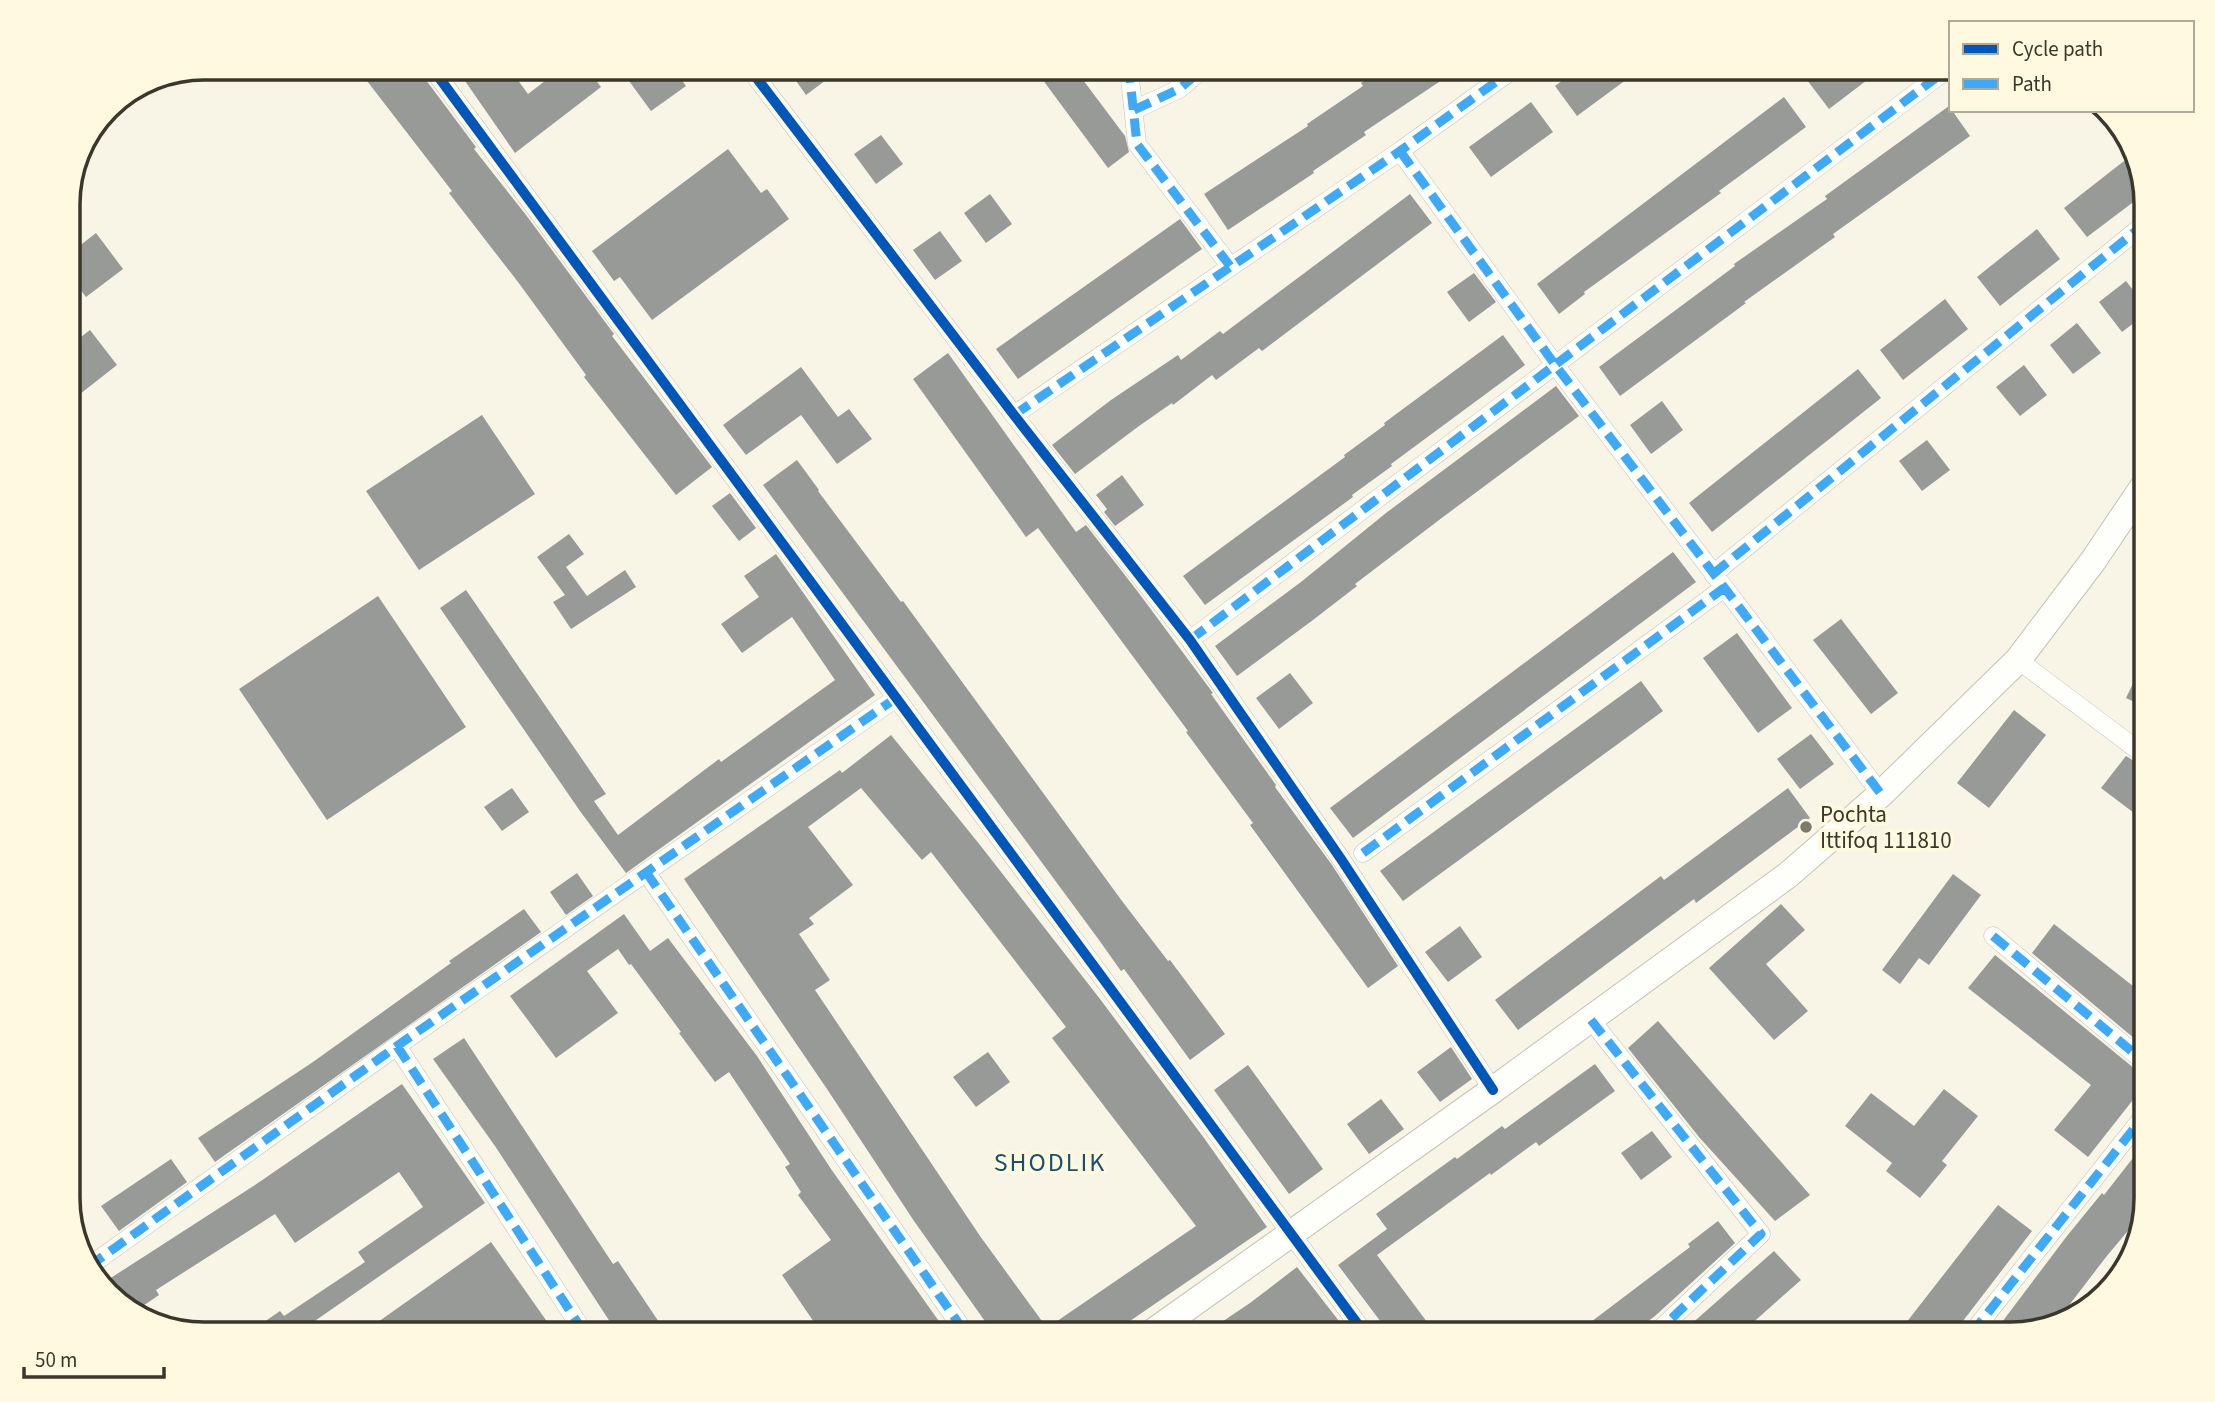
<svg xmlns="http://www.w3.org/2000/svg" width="2215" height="1402" viewBox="0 0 2215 1402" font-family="'Source Sans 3',sans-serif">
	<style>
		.building { fill: #979a97; fill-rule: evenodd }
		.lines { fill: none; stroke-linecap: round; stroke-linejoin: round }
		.street-casing { stroke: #c5c2b6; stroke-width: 19 }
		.secondary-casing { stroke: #c5c2b6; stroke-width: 28 }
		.street { stroke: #fefefb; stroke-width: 18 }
		.secondary { stroke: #fefefb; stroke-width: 26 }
		.quiet { stroke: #3fa9f5; stroke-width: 9; stroke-dasharray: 18 9; stroke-linecap: butt }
		.cycleway-casing { stroke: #fff9e0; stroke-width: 15 }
		.cycleway { stroke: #0057b8; stroke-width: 10 }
		.poi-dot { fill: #7c7a6d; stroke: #fff9e0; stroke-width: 2.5 }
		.labels { text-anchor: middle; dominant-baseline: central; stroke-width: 7; stroke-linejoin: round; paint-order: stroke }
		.poi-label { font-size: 23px; fill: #3a372b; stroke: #fff9e0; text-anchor: start }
		.quarter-label { font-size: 26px; letter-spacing: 2px; fill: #195072; stroke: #fff9e0 }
		.rim { fill: none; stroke: #3a372b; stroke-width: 3.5 }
	</style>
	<rect width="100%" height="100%" fill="#f8f5e7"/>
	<path class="building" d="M357,68H417L476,147L474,149L526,215L614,334L612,336L712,467L676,495L584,377L586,375L518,282L449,193L452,191Z
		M456,68H509L528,94L562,68H587L601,87L515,153Z
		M646,68H673L686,86L651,111L629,81Z
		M787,68H842L806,95Z
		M1034,68H1074L1125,136L1129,152L1108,168Z
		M1383,68H1460L1364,132L1366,135L1313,171L1314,173L1228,230L1204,194L1308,126L1307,124L1363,86L1361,83Z
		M1580,68H1642L1577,116L1555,86Z
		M1823,68H1883L1829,109L1807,80Z
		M1784,97L1806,127L1719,191L1721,193L1584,292L1585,294L1559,314L1537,284Z
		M1531,102L1553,132L1491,177L1469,147Z
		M1949,106L1970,136L1833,234L1835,237L1744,302L1746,303L1620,396L1599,367L1735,266L1734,264L1827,199L1825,196Z
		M881,135L903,164L876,184L854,154Z
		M728,149L761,193L767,189L789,219L652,320L620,277L614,281L592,251Z
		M2124,161L2141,183L2144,194L2087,237L2064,208Z
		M990,194L1012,224L986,243L964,213Z
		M1410,194L1432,223L1262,351L1259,348L1216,380L1212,375L1173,405L1172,403L1139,426L1075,474L1052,445L1111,400L1178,355L1181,360L1220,331L1223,334Z
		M1180,219L1202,249L1018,379L996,349Z
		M2037,229L2060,259L2000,306L1977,277Z
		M940,231L962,261L935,280L913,250Z
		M96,233L123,269L86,297L69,275V254Z
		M1474,273L1496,302L1469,322L1447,292Z
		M2126,281L2147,308V313L2122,332L2099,302Z
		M1945,299L1968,329L1903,380L1880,350Z
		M2077,323L2101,353L2073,374L2050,345Z
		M90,330L117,365L80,394L69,379V346Z
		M1503,335L1525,365L1391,464L1392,466L1352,495L1353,497L1205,605L1183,576L1345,457L1344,455L1385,425L1384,423Z
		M948,353L1076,532L1086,525L1138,592L1207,685L1213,693L1211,694L1276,785L1275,787L1332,865L1398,966L1368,988L1250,825L1253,823L1186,732L1188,731L1038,528L1026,537L913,379Z
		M2024,365L2047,395L2020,416L1996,387Z
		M801,367L838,417L849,409L872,439L837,464L801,415L746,455L723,425Z
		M1858,369L1881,398L1712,532L1689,503Z
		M1556,386L1579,416L1443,517L1355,584L1357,586L1313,620L1237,676L1215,646L1301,582L1386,513Z
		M1662,401L1683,430L1651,454L1630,425Z
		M482,415L535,494L419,570L366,491Z
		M1927,440L1950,470L1922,491L1899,461Z
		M797,460L819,490L818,491L901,602L903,601L1122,901L1168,961L1170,960L1225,1034L1190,1060L1124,969L1121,971L1099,940L763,485Z
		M1122,475L1144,505L1115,526L1104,512L1107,509L1096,495Z
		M730,493L756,528L739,541L712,506Z
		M569,534L584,554L566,567L587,596L625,570L636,587L571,629L553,602L565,595L537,557Z
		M1673,552L1696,582L1353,838L1330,808Z
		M776,554L875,695L626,873L580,811L440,608L466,590L606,794L594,801L618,835L719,759L721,762L835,680L792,617L742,653L721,624L759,597L744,576Z
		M378,596L466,727L327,820L239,689Z
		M1841,619L1898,693L1871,714L1813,640Z
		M1737,633L1792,708L1758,733L1703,658Z
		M2147,655V708L2126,698Z
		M1290,673L1313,703L1279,729L1256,698Z
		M1641,681L1663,711L1403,901L1380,871Z
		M2014,710L2046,735L1989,808L1957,783Z
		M1811,734L1834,764L1800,789L1777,759Z
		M891,735L980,845L1100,999L1204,1138L1267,1227L1111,1334H994L914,1221L827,1089L684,879L840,770L842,773ZM861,788L922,860L931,852L1066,1027L1052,1038L1196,1226L1047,1328L980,1236L815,990L830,980L799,934L814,924L809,918L853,885L808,827Z
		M2126,756L2147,769V796L2134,813L2101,788Z
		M512,788L529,812L502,831L484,807Z
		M1788,788L1810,818L1696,903L1694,899L1518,1030L1495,1000L1661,876L1664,880Z
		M577,873L593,896L566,915L550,892Z
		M1953,874L1981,895L1929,965L1919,958L1900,984L1882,970Z
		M1781,904L1805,930L1766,964L1808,1011L1774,1040L1709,968Z
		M524,909L541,932L215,1162L198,1138L313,1062L451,963L449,961Z
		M624,914L650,951L668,938L757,1056L831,1169L948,1334H822L782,1275L831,1240L798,1195L801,1192L785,1167L790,1164L729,1072L715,1082L679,1033L681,1032L631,964L629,965L618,949L587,971L618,1013L556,1058L510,996Z
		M2054,924L2147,997V1049L2032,953Z
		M1460,926L1482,957L1448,982L1425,952Z
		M1995,955L2140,1073L2147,1075V1082L2088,1157L2054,1130L2091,1085L1968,988Z
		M1658,1021L1810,1195L1775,1221L1699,1137L1628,1048Z
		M464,1038L613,1264L618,1261L667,1334H618L495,1146L433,1059Z
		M1451,1047L1472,1079L1440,1102L1417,1072Z
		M988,1052L1010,1082L976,1107L953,1077Z
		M1595,1064L1615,1091L1539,1146L1536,1142L1491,1175L1490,1173L1377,1255L1436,1334H1390L1338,1265L1387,1229L1376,1214L1455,1157L1457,1159L1502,1126L1505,1129Z
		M1248,1065L1323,1169L1289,1194L1214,1090Z
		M402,1084L485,1203L296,1334H247L280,1311L284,1316L365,1262L358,1252L423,1207L399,1172L295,1243L275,1214L156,1290L159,1295L134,1312L129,1311L103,1283L255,1185Z
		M1944,1089L1978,1116L1942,1161L1947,1165L1920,1198L1886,1171L1892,1163L1845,1126L1871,1093L1914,1126Z
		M1381,1099L1404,1129L1369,1154L1347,1124Z
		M1652,1131L1672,1157L1641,1180L1621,1153Z
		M2147,1140V1198L2142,1214L2106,1257L2057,1321L2011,1334H1993L2067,1236L2102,1193L2104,1195Z
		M171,1159L187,1182L119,1231L101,1206Z
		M1998,1205L2032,1231L1953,1334H1910L1902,1328Z
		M1718,1221L1735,1243L1655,1316L1631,1334H1575L1690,1247L1688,1244Z
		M491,1242L548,1323L533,1334H361Z
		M1774,1251L1801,1280L1740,1334H1680Z
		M1297,1267L1349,1334H1204L1250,1303Z"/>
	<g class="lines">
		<defs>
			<path id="street" d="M432,68L1365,1334
				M749,68L1014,415L1190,640L1341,859L1493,1090
				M1121,68L1130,79L1137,144L1230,266
				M1134,110L1179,89L1204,68
				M1400,151L1556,366L1881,794
				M1014,415L1400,151L1515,68
				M1713,574L2147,222
				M1190,640L1949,68
				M2018,660L2147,757
				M1363,853L1724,588
				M646,872L966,1334
				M1993,936L2147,1064
				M1591,1020L1761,1234L1655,1334
				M397,1046L585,1334
				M88,1267L397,1046L896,698
				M1971,1334L2147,1112"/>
			<path id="secondary" d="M1150,1334L1493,1090L1788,875L1881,794L2018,660L2093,561L2147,481"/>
		</defs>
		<use href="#street" class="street-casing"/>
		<use href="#secondary" class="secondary-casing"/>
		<use href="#street" class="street"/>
		<use href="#secondary" class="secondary"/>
		<path class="quiet" d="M1121,68L1130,79L1137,144L1230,266
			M1134,110L1179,89L1204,68
			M1400,151L1556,366L1881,794
			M1014,415L1400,151L1515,68
			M1713,574L2147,222
			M1190,640L1949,68
			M1363,853L1724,588
			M646,872L966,1334
			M1993,936L2147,1064
			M1591,1020L1761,1234L1655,1334
			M397,1046L585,1334
			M88,1267L397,1046L896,698
			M1971,1334L2147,1112"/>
		<defs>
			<path id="cycleway" d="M432,68L1365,1334
				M749,68L1014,415L1190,640L1341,859L1493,1090"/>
		</defs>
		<use href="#cycleway" class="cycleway-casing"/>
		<use href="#cycleway" class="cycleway"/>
	</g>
	<circle class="poi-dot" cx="1806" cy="827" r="7"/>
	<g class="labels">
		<g class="poi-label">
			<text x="1820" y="814">Pochta<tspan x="1820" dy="26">Ittifoq 111810</tspan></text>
		</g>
		<g class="quarter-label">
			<text x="1050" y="1162">SHODLIK</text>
		</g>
	</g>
	<path d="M0 0H2215V1402H0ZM204 80H2010A124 124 0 0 1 2134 204V1198A124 124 0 0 1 2010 1322H204A124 124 0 0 1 80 1198V204A124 124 0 0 1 204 80Z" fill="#fff9e0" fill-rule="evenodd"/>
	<path class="rim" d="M204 80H2010A124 124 0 0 1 2134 204V1198A124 124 0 0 1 2010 1322H204A124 124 0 0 1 80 1198V204A124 124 0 0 1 204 80Z"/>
	<rect x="1949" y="21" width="245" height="91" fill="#fff9e0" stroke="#b0ab98" stroke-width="2"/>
	<rect x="1963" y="44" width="35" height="10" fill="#0057b8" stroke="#b0ab98" stroke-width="2"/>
	<text x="2012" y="56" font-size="21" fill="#3a372b">Cycle path</text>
	<rect x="1963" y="79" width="35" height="10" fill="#3fa9f5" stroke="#b0ab98" stroke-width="2"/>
	<text x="2012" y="91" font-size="21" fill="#3a372b">Path</text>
	<path d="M24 1367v10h140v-10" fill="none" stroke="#3a372b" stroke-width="3.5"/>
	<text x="35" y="1367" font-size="21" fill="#3a372b" stroke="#fff9e0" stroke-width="5" paint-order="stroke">50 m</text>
</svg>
